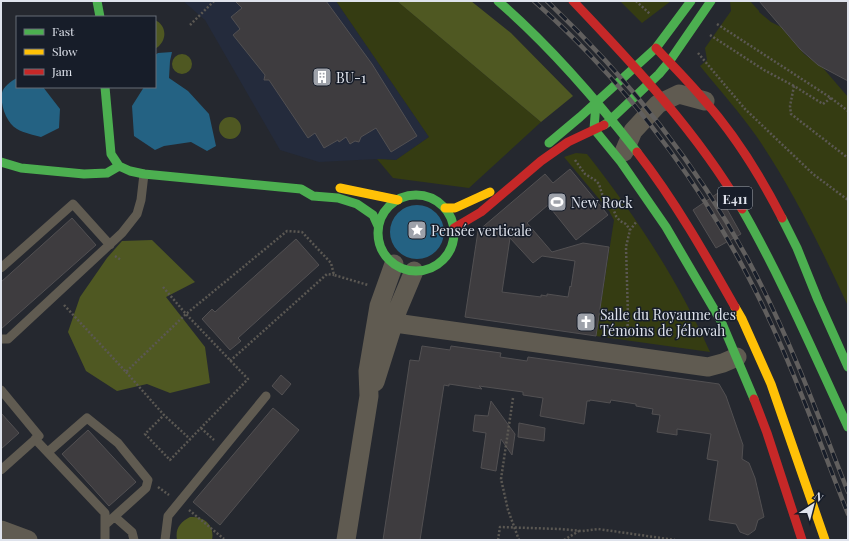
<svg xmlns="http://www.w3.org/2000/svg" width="849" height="541" viewBox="0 0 849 541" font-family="'Playfair Display',serif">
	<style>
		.built { fill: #242b3c }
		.green { fill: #353c12 }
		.forest { fill: #4f5822 }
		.water { fill: #246283 }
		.building { fill: #3e3c3f; stroke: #525052; fill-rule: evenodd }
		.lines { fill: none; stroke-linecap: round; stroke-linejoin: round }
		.path { stroke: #5b5853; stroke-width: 2.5; stroke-dasharray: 2 2; stroke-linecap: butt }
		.lane { stroke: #605b51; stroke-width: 9 }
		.street { stroke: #605b51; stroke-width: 19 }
		.fast { stroke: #4caf50; stroke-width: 9 }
		.slow { stroke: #ffc107; stroke-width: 9 }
		.jam { stroke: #c62828; stroke-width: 9 }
		.rail-casing { stroke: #615f5e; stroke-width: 4.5 }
		.rail { stroke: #171d29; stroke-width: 3; stroke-dasharray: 9; stroke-linecap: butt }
		.labels { text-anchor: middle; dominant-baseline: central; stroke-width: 3; stroke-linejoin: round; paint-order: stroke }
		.shield { fill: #171d29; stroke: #a3a8b2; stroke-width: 1 }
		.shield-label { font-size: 13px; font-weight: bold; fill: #dfe3ec }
		.poi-label { font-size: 14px; fill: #dfe3ec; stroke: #171d29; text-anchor: start }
	</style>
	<rect width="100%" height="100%" fill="#25282f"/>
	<path class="built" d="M183,1H336L429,137L396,160L377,159L319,162L280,150L205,20Z"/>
	<path class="green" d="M336,1H397L541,122L469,188L393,178L377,159L396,160L429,137Z
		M620,1H671L642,23Z
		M730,1H750L759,11V12L771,22L781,27L804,54L823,68L848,97V306C821,248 793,190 757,137C740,113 719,89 700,66L707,60L705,48L731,11Z
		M576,153L587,154C635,215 678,280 710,352L596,336L614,220L610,213V212L564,157Z"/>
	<path class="forest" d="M397,1H471L511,33L573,96L541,122Z
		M155,20C168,26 167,42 155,49Z
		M172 64a10 10 0 1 1 20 0a10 10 0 1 1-20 0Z
		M219 128a11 11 0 1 1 22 0a11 11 0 1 1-22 0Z
		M152,240L195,282L166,297L205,347L210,383L170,393L147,384L117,391L86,371L68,332L80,297L107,258L122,241Z
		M190,517C204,516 215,525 212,540H177C175,529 180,522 190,517Z"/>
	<path class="water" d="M172,52L170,61L169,78L188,91L209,114L216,146L207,151L191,142L164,146L155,150L134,136L132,106L144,87H155V55L158,53Z
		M17,78V87H43L60,109L59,128L41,137C34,135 24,133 17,129C7,123 0,106 2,93C3,87 11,81 17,78Z
		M390 232a27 27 0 1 1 54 0a27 27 0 1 1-54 0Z"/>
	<path class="building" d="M235,1H326L372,64L417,136L391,152L376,128L361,137L359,142L355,141L350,144L346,137L339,142L338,140L324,148L315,133L308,138L269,80H264L265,75L233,35L240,29L231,17L242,8Z
		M759,1H848V81L818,65L800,49Z
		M570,169L608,215L576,240L548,205L527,223L552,252L583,243L609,247L596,336L465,317L478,231L545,174L553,183ZM510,238L533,263L542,256L575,261L571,287L570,286L568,297L547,294V296L541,295V297L502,292Z
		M718,193L741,234L716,248L693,210Z
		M72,218L96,245L1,329V282Z
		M296,239L319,265L238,338L241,341L230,350L202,319L212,309L215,312Z
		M422,346L450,350L451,346L501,353L500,357L527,361L528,357L719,384L726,396L743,445L742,459L749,463L755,478L764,517L758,520L755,530L748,535L740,532L736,524L709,520L718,461L707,459L711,434L677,429V435L657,432L660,415L652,414L653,409L636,406V404L611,400L610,403L590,400V401H587L584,424L540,416L543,398L523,395V392L479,386L482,389L449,384V386L444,385L420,540H383L410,360L419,361Z
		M281,375L291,384L282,395L272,386Z
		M491,401L515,434L512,455L501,439L496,471L481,468L486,433L473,431L475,415L488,416Z
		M273,408L299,430L220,525L193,502Z
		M1,413L19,433L1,449Z
		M519,423L545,428L544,441L518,437Z
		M88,430L136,482L109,506L62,454Z"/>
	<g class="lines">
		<path class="path" d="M636,1L650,14
			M717,24L831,98L848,111
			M190,25L214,1
			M710,35L764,70L794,86
			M698,53L745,109L813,174L848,200
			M831,98L823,104L794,86L790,106L791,114L848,158
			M575,160L585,174L595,180L599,184L602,194L609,201L615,204
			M623,202L615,204L614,206V211L616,216L620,221L626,224L630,230
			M115,256L121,260
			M163,287L186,314L248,379L170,460L145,434L164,415
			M64,305L126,372L186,314L287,231L302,232L331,263L334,275L368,285
			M627,338L628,317L626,247L630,230L637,221
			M230,361L327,274L334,275
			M126,372L164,415L190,439
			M513,398L501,479L508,510L519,540
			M201,428L214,440
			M158,487L169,495
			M189,510L224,539
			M498,540L500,527L560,529L582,531L598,529L675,540
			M564,540L579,531"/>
		<path class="lane" d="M1,268L73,204L110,245
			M1,339H8L122,233L137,214L141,200L144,174
			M1,390L39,436L1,470
			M35,439L105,513V540
			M48,452L87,418L118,443L148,480L146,488L105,525
			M115,517L132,532L134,540
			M165,540L168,516L266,396"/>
		<path class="street" d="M624,152L633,131L658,104L679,94L705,101
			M395,323L708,367L723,363L737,357
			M375,382L398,309L414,271
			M1,530L28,540
			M346,540L369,396L368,371L379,306L394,264"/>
		<path class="fast" d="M97,1L100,17
			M498,1C550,46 595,98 637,152
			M105,87L111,154L119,166
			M596,103L594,129L621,162L666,227L721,321L754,399
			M604,125L607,123L659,74L669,62L711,1
			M549,143L580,117L656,48L691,1
			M1,162L21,168L84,174L107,173L119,166
			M119,166L130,171L144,174L301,189L313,196L338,198L357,204L373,215L378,226
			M378 233a38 38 0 1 1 76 0a38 38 0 1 1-76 0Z
			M742,209C782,279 814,354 848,427
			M782,218L797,248L818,300L848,367"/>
		<path class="slow" d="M340,188L398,200
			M445,208H455L490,192
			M735,307L742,319L771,384L825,540"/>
		<path class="jam" d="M573,1C634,65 697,132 742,209
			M656,48C672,65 689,82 704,100C735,135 761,177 782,218
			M637,152C675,201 705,254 735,307
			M454,228L481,212L541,161L568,142L604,125
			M754,399L767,433L802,540"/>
		<defs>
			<path id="rail" d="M534,1C553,18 572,36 589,54C655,123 711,203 754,288C791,361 818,438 848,514
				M547,1C630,80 702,170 755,273C792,344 819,418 848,492"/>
		</defs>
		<use href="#rail" class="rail-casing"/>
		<use href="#rail" class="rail"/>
	</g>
	<defs>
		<symbol id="building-square" viewBox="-11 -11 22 22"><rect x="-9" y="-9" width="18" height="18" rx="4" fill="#9ea2aa" stroke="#171d29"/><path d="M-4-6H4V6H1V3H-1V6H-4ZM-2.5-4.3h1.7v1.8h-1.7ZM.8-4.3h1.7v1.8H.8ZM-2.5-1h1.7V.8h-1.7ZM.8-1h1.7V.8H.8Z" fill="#fff"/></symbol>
		<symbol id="stadium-square" viewBox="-11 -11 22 22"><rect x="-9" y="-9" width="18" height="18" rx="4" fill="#9ea2aa" stroke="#171d29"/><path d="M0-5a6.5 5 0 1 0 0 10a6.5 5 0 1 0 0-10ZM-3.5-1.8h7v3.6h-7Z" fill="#fff"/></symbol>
		<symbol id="sight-square" viewBox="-11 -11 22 22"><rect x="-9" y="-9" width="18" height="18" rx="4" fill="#9ea2aa" stroke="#171d29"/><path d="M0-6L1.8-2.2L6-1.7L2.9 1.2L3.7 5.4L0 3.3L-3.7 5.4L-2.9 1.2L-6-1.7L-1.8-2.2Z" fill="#fff"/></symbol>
		<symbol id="church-square" viewBox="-11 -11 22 22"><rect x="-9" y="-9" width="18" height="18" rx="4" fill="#9ea2aa" stroke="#171d29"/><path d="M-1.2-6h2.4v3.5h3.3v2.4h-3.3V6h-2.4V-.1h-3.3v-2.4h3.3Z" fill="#fff"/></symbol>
	</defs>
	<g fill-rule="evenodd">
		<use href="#building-square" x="311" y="66" width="22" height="22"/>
		<use href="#stadium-square" x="546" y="191" width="22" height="22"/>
		<use href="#sight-square" x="406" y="219" width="22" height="22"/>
		<use href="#church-square" x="575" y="311" width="22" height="22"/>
	</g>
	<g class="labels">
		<rect class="shield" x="718" y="187" width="34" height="22" rx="3"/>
		<g class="shield-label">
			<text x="735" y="198">E411</text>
		</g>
		<g class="poi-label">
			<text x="336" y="77">BU-1</text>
			<text x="571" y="202">New Rock</text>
			<text x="431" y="230">Pensée verticale</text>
			<text x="600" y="314">Salle du Royaume des<tspan x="600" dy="16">Témoins de Jéhovah</tspan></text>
		</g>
	</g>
	<rect width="849" height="541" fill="none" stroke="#dfe3ec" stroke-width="4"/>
	<rect x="16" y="16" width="140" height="72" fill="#171d29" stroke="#676c77"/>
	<rect x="24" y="29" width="20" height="6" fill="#4caf50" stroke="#676c77"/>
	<text x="52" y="36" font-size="12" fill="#dfe3ec">Fast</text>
	<rect x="24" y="49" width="20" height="6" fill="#ffc107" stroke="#676c77"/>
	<text x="52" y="56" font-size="12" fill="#dfe3ec">Slow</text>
	<rect x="24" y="69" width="20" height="6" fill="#c62828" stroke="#676c77"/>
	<text x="52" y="76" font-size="12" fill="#dfe3ec">Jam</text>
	<g transform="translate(813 505) rotate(36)" stroke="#171d29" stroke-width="3" paint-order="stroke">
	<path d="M0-3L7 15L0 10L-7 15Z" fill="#dfe3ec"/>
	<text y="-6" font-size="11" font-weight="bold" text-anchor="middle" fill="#dfe3ec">N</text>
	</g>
</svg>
